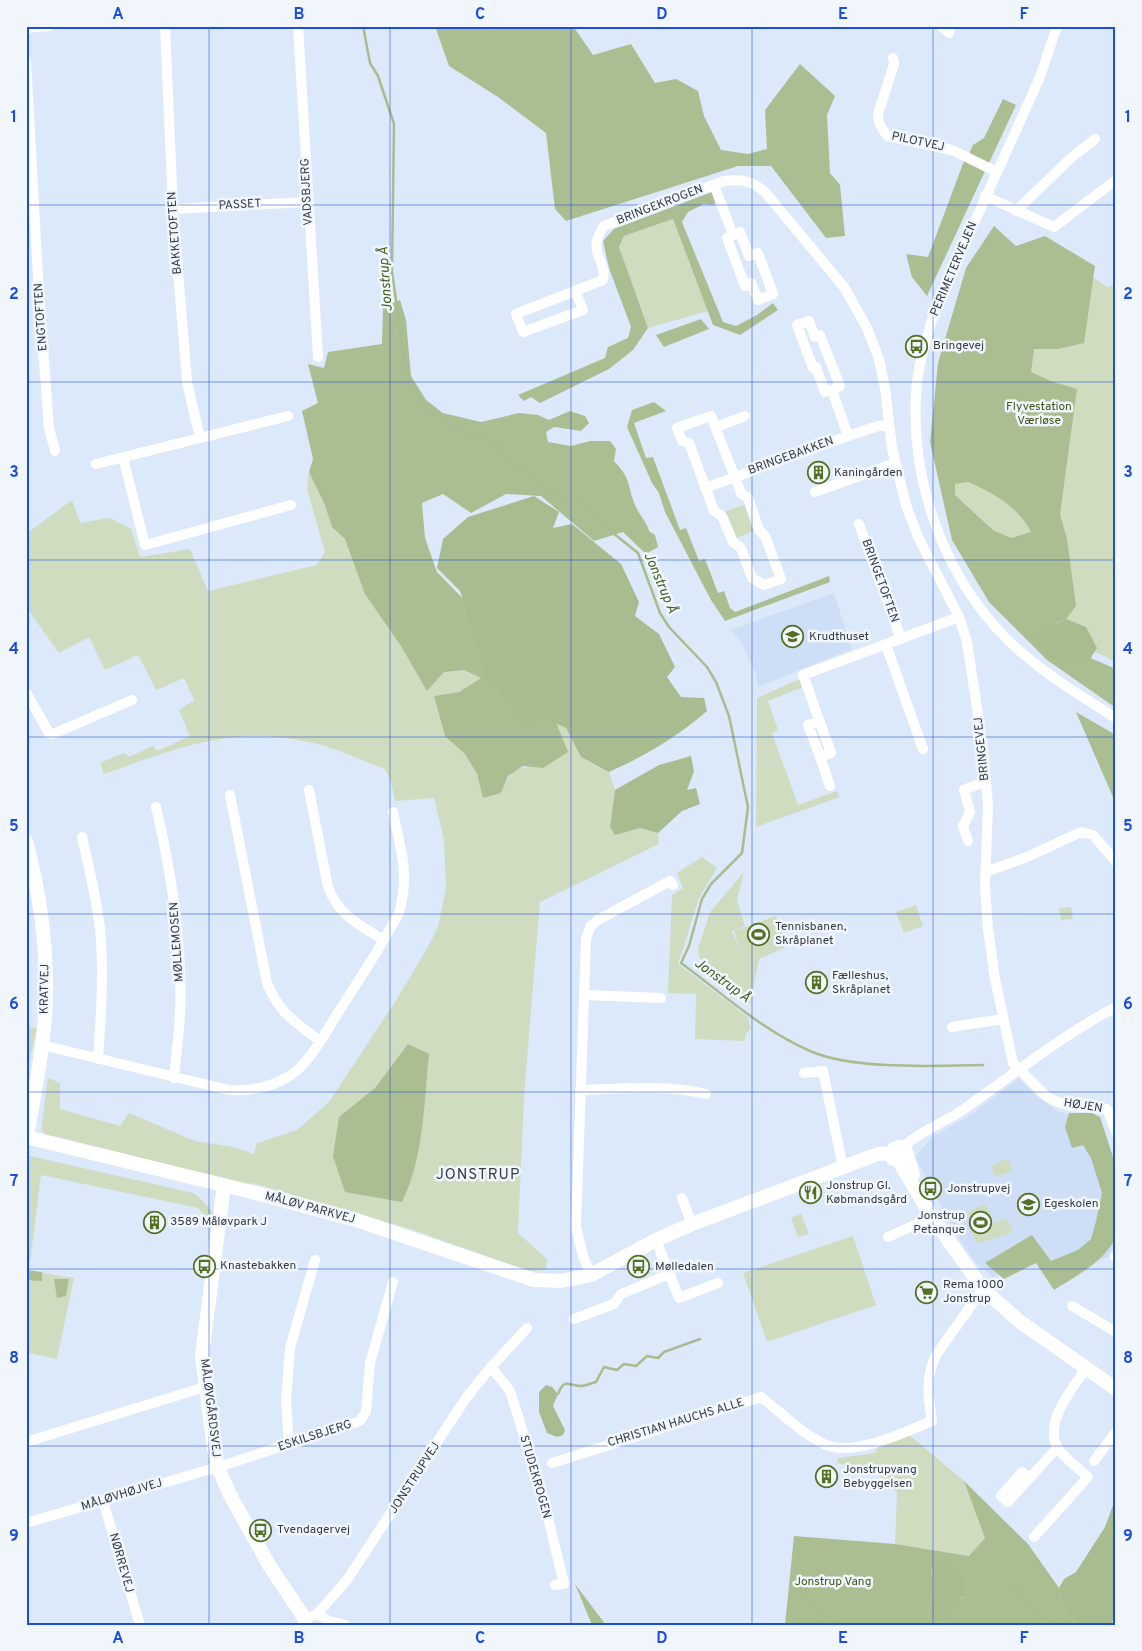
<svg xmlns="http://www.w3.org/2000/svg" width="1142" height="1651" viewBox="0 0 1142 1651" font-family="Overpass,sans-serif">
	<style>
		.built { fill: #cddef6 }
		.green { fill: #cfdcbf; fill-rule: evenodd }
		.forest { fill: #aabe92; fill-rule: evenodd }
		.water { fill: #a8bc90 }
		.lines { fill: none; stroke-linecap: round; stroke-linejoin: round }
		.stream { stroke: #a8bc90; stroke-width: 2.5 }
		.street { stroke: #fff; stroke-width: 10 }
		.secondary { stroke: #fff; stroke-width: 14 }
		.grid { fill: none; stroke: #1d4ed8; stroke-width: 1; stroke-opacity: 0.55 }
		.labels { text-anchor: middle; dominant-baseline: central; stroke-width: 5; stroke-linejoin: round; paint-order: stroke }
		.street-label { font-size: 12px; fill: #363b42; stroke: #f1f6fd }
		.poi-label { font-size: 12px; fill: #363b42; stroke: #f1f6fd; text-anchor: start }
		.park-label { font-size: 12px; fill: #3e5615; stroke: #f1f6fd }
		.water-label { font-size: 14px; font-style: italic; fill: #465e1f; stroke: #f1f6fd }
		.quarter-label { font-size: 15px; letter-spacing: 1px; fill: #363b42; stroke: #f1f6fd }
		.neatline { fill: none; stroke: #1d4ed8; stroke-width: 2 }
		.grid-label { font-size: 16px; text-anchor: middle; font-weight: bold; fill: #1d4ed8 }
	</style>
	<rect width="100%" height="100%" fill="#dce9fb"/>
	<path class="built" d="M834,593L852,649L758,687L756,674L742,643L730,630Z
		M1019,1078L1036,1096L1058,1111L1099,1127L1116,1174V1242L1108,1257L1050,1281L1036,1258L993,1277L976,1263L955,1233L915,1157L932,1137L972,1114Z"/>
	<path class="green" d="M673,219L708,311L648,328L619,247L624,236Z
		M1074,265L1107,287L1116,285V662L1039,624L992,529L955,495V484L968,482L974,485L961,416Z
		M309,472L324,503L332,527L345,539L355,564L427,690L443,672L464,670L481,678L459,692L434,696L445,736L465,754L477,774L483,798L501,793C511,768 516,765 543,768L557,724L566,728L581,757L609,772L615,790L610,827L640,828L658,833L659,844L540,902L524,1096L518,1233L547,1259L546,1270L529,1271L520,1268L410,1229L252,1183L245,1184L54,1136L50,1138L41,1130L48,1078L60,1083V1109L120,1126L129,1113L195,1141L234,1147L254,1154L257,1143L297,1130L329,1102L397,999L429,945L438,927L446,888L444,840L434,798L395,801L391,782L385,769C362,761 337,748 313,743C233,724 178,748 104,774L100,763L124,753L129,757L153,746L157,751L190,736L179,710L194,700L184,678L156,690L138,655L105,670L89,637L59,653L26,607V534L72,500L80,523L110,518L131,529L140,557L190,549L208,591L317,565L325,552L307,489ZM408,1045L402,1202L375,1088Z
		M744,505L754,531L734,539L724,512Z
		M800,679L803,687L768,701L778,730L772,733L798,805L837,791L840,797L756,827L757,698Z
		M702,857L717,868L699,898L678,964L747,1016L751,1028L745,1035V1041L695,1039L696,994L668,993L672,895L683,888L677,873Z
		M744,872L737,900L745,926L732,931L741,953L734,931L776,916L784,938L769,943L782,939L786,947L759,959L750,1004L709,972L700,959L698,949L710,912Z
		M916,905L923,926L904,933L896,912Z
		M1071,907L1073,919L1061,920L1059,908Z
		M26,1027L37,1028L26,1077Z
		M26,1155L193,1193L199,1197L214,1213L210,1229L201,1227L203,1214L198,1208L41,1175L30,1263L26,1262Z
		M1008,1159L1013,1170L996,1177L991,1166Z
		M985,1204L992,1219L988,1220L990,1225L1007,1218L1013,1232L977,1244L970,1229L975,1227L968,1212Z
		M801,1214L809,1234L798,1237L791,1218Z
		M853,1236L876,1305L767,1342L743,1273Z
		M26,1270L74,1278L57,1359L29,1353L26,1346Z
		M908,1434L964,1481L986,1537L969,1556L895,1544L897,1493L876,1472L837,1463L838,1458L875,1453L878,1447Z"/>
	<path class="forest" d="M435,26H573L593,55L631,44L655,83L676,79L698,91L704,116L721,150L748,154L767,149L765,110L800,64L835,96L827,115L830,173L840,185L845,236L826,238L771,166H738L566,221L555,209L546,133L498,97L449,66Z
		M1003,99L1016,105L989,163L969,154L973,145L984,138Z
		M964,161L986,169L927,296L912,277L906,254L928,257Z
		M712,192L719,202L712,205L704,204L688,212L682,222L723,322L736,326L757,315L773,303L778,310L740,335L713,325L673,219L624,236L619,247L648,328L633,350L609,369L540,403L531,397L524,401L518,395L605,358L608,347L628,338L631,327L609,268L603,241L614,229Z
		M994,226L1016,246L1045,236L1095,266L1084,343L1058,349H1034L1031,372L1053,382L1077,389L1060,514L1067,539L1076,606L1066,619L1057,623L1067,648L1116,669V708L1047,660L989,602L952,540L930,442L938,363L966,268ZM968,482C992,492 1020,508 1031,532L1011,538L993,530L955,495V484Z
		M400,300L406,320L411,376L426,400L443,413L481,422L519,413L538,415L549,420L570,411L585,416L589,423L581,431L554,427L546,432L548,442L571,446L590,441H610L616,449L614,461C633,481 626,485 636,507C640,516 647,522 649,531L655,535L658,547L646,554L623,532L594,541L541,496L506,494L471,513L443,494L422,503L425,538L437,572L470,606L555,720L568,752L543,768L523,766L508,776L501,793L483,798L477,774L465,754L445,736L434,696L459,692L481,678L464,670L444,672L427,691L401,646L365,594L345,539L332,527L324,503L309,472L313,459L302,411L318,403L308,364L324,368L328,352L382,344L383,307Z
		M701,319L709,329L664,347L656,335Z
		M654,402L666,411L634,423L646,458L653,457L680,530L686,528L699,561L705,559L718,593L724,591L730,608L735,612L829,576L830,582L725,621L711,600L665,512L659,493L652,483L627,427L632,410Z
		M1076,712L1116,735V804Z
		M408,1044L429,1054C424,1102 424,1158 402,1202L345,1192L333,1156L339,1117L375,1088Z
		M1069,1113H1092L1100,1117L1116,1166V1236C1106,1261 1076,1276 1054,1290L1036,1263L1004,1279L985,1263L1032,1235L1051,1261L1078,1250L1091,1239L1096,1221L1102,1193L1091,1158L1083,1145L1072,1148L1065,1127Z
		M26,1270L42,1272V1281L26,1280Z
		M54,1279H69L66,1296L57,1298Z
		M964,1481L1028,1544L1059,1588L1063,1604L1075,1625H936L942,1622L963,1597L931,1569C932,1575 934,1580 934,1585C934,1598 924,1613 933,1625H785L794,1536L895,1544L969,1556L985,1538Z
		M575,1584L606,1625H592Z"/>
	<path class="water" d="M534,496L559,512L553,528L572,524L621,564L639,602L635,616L659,634L675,667L667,677L681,697L704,698L707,711C677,737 645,756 609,772L581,757L566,728L548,720L525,724L487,675L460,591L437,568L443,539L468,517Z
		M1066,619L1086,627L1097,648L1089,661H1058L1042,654L1032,632L1048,629Z
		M691,756L694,771L687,790L696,788L700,804L682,811L658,833L640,828L615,835L610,827L615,790L659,765Z
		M546,1385L552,1387L558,1394L553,1406L565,1430L563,1435L557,1437L547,1433L539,1412V1392Z
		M1116,1497V1603L1112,1625H1075L1063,1604L1059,1588L1064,1579L1076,1572L1105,1527Z
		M934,1561C944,1565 960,1569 964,1580C969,1596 948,1624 933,1625C924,1614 934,1598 934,1586C934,1578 931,1570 931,1562Z"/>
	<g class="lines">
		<path class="stream" d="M363,26L370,63L378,76L394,124L392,272L408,385L422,404L434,415L467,434L494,441L506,457L553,495L575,501L587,507L613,533L638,553L660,613L669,627L707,667L716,682L729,716L748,807L742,853L711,884L702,899L689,946L681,963C722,993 763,1031 810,1051C853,1070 936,1066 983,1065
			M558,1394C565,1377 568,1386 581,1386C585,1386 592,1383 596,1382L604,1367L617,1370L624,1364L636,1366L647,1356L658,1358L664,1352L700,1339
			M799,1573L800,1595L835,1625
			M1010,1582L1051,1625"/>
		<path class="street" d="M165,26L173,209L187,382L200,438
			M298,26L318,357
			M941,26L949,33L950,26
			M1057,26L1040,77L935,310C927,337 917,366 916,395C911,490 949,590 1022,653C1051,678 1084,698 1116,718
			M26,28L50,26
			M893,58L894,64L878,114L879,123L887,136L952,150L997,172
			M26,61L39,295L49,428L55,451
			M714,185L733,235L727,238L745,286L751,283L758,300L773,294L758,253L749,256L740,232L733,235
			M985,196L1054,227L1116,180
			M173,209L308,202
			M1016,211L1072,157L1095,139
			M576,292L583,310L523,332L516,314L603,280C608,259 585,254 604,226L724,181C742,179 750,180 765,192L844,287L867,328L879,359L885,388L892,448L906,505L918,537L959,617L967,642L983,748L988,805L985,886L988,929L995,979L1013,1063L1045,1095L1055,1101L1071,1106L1107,1109L1116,1131
			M832,390L825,392L816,367L813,368L797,325L809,321L815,337L820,335L840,386L832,390L848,436
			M711,416L741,493L748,498L759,530L765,536L781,579L764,585L752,578L741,548L733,542L722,516L714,511L689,443L682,441L677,428Z
			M716,427L745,416
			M123,457L145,545L291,505
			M96,464L288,416
			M705,488L848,436L878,426L888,425
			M815,492L895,463
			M859,524L901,639
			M886,645L923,749
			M26,692L49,733L53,734L132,700
			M820,757L808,725L820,721
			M830,786L820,757L831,753L803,675L959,617
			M309,790L328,887C340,917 358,924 384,940
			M230,795L267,983C280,1014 294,1021 320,1041
			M156,807C172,875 183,944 180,1014C179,1035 176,1057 174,1078
			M82,837C89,867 96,897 100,928C104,972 101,1016 98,1059
			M968,841L963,826L970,812L964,790L986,781
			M985,872L1027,857L1081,832L1093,835L1116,862
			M584,995L661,998
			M952,1027L1003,1019
			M42,1045L229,1090C251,1091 273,1087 291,1075C312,1060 325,1033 339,1011C360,979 381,947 399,913C410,874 401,851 393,812
			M804,1073L823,1071L843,1168
			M580,1090C623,1089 665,1084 706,1094
			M903,1147C920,1131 944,1123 964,1109C1014,1074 1061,1036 1116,1007
			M682,1198L692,1224
			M888,1237L932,1217
			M656,1240L679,1298L718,1283
			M1115,1257H1116
			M591,1275L583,1256L576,1227L586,939L590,927L598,920L670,881L673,885
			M1072,1306L1116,1332
			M574,1319L614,1304L621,1294L669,1274
			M491,1367L510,1391L542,1493L564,1584L555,1585
			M26,1442L205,1387
			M289,1445L286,1401L290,1348L315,1260
			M1094,1461L1116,1432
			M552,1463L761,1397C778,1410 809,1440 829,1446C858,1455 905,1432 932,1421C928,1397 925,1378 936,1355L983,1289
			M1029,1478L1022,1472L1001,1496L1008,1502L1057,1448
			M103,1501L140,1625
			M26,1523L218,1467L360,1421L366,1412L370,1363L393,1282
			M1034,1537L1088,1477C1080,1470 1061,1455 1057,1447C1044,1420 1073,1389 1086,1368
			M317,1614L329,1621L345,1625
			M305,1619L317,1614L347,1580L466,1398L491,1367L527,1328"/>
		<path class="secondary" d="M26,841C44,908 51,978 42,1046C38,1077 32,1107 27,1137
			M26,1137L248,1191L356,1220L534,1280L561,1281L591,1275L656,1240L692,1224L878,1154L892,1153
			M893,1159L892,1153L894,1149L900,1147L905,1149L913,1174
			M900,1163L932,1217L983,1289L1019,1321L1116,1389
			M224,1185L202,1355L214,1449L218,1467L230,1495L269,1565L305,1619V1625"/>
	</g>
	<path class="grid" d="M209,26V1625M390,26V1625M571,26V1625M752,26V1625M933,26V1625M26,205H1116M26,382H1116M26,560H1116M26,737H1116M26,914H1116M26,1092H1116M26,1269H1116M26,1446H1116"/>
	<defs>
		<symbol id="bus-ring" viewBox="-11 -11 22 22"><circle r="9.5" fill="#f1f6fd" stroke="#547025" stroke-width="1.5"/><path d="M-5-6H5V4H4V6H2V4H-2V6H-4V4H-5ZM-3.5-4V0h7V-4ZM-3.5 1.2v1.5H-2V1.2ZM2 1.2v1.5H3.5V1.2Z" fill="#547025"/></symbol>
		<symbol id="building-ring" viewBox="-11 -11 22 22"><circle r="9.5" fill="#f1f6fd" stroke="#547025" stroke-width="1.5"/><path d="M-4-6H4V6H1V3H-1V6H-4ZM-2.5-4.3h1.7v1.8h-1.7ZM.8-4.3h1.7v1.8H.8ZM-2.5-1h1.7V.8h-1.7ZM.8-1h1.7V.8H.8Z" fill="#547025"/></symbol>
		<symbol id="school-ring" viewBox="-11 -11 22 22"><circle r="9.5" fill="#f1f6fd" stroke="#547025" stroke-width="1.5"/><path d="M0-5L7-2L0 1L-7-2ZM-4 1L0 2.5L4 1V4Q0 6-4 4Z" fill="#547025"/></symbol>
		<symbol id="stadium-ring" viewBox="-11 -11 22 22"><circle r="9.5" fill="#f1f6fd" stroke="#547025" stroke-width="1.5"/><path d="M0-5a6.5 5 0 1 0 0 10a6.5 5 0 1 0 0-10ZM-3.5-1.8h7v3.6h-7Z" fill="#547025"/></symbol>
		<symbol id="restaurant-ring" viewBox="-11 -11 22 22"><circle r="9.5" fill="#f1f6fd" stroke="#547025" stroke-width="1.5"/><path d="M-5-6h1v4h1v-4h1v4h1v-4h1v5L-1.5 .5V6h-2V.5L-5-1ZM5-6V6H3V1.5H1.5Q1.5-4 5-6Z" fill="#547025"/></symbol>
		<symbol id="supermarket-ring" viewBox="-11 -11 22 22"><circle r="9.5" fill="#f1f6fd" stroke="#547025" stroke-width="1.5"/><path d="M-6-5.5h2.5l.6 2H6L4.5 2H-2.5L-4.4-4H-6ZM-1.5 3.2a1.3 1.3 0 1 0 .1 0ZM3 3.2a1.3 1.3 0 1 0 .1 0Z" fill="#547025"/></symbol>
	</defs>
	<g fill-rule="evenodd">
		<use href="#bus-ring" x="904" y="334" width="25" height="25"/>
		<use href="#building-ring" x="806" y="460" width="25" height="25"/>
		<use href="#school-ring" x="780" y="624" width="25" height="25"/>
		<use href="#stadium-ring" x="746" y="922" width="25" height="25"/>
		<use href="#building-ring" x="804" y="970" width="25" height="25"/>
		<use href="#bus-ring" x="918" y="1176" width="25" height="25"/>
		<use href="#restaurant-ring" x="798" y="1180" width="25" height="25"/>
		<use href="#school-ring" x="1016" y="1192" width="25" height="25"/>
		<use href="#building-ring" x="142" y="1210" width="25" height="25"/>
		<use href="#stadium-ring" x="968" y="1210" width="25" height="25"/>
		<use href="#bus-ring" x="192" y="1254" width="25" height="25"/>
		<use href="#bus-ring" x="626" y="1254" width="25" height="25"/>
		<use href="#supermarket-ring" x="914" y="1280" width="25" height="25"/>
		<use href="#building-ring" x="814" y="1464" width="25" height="25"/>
		<use href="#bus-ring" x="248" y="1518" width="25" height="25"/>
	</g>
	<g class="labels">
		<g class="street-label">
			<text transform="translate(918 142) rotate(12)">PILOTVEJ</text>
			<text transform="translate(307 192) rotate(-93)">VADSBJERG</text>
			<text transform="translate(240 205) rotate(-3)">PASSET</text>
			<text transform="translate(660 205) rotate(-21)">BRINGEKROGEN</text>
			<text transform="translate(175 233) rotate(-94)">BAKKETOFTEN</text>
			<text transform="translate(954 269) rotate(-67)">PERIMETERVEJEN</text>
			<text transform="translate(41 317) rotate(-94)">ENGTOFTEN</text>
			<text transform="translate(791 456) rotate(-20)">BRINGEBAKKEN</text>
			<text transform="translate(880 581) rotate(70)">BRINGETOFTEN</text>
			<text transform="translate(982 749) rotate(-96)">BRINGEVEJ</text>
			<text transform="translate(177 942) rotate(-94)">MØLLEMOSEN</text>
			<text transform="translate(45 989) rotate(-89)">KRATVEJ</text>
			<text transform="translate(1083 1106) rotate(9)">HØJEN</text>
			<text transform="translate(310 1208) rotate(15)">MÅLØV PARKVEJ</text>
			<text transform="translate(210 1408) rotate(83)">MÅLØVGÅRDSVEJ</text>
			<text transform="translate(676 1423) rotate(-17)">CHRISTIAN HAUCHS ALLE</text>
			<text transform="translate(315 1436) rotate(-18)">ESKILSBJERG</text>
			<text transform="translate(535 1477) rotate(74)">STUDEKROGEN</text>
			<text transform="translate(415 1478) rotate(-57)">JONSTRUPVEJ</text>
			<text transform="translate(122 1495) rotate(-17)">MÅLØVHØJVEJ</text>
			<text transform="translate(121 1563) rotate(74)">NØRREVEJ</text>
		</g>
		<g class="poi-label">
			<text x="933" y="346">Bringevej</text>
			<text x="834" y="473">Kaningården</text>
			<text x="809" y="637">Krudthuset</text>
			<text x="775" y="927">Tennisbanen,<tspan x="775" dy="14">Skråplanet</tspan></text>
			<text x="832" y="976">Fælleshus,<tspan x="832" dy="14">Skråplanet</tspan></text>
			<text x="826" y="1186">Jonstrup Gl.<tspan x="826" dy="14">Købmandsgård</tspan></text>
			<text x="947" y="1189">Jonstrupvej</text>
			<text x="1044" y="1204">Egeskolen</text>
			<text x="965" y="1216" text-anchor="end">Jonstrup<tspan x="965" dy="14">Petanque</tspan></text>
			<text x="170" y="1222">3589 Måløvpark J</text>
			<text x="220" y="1266">Knastebakken</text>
			<text x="655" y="1267">Mølledalen</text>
			<text x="943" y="1285">Rema 1000<tspan x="943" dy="14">Jonstrup</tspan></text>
			<text x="843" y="1470">Jonstrupvang<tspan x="843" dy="14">Bebyggelsen</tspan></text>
			<text x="277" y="1530">Tvendagervej</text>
		</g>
		<g class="park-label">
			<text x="1039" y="407">Flyvestation<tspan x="1039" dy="14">Værløse</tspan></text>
			<text x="833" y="1582">Jonstrup Vang</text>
		</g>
		<g class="water-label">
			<text transform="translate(386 279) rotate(-94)">Jonstrup Å</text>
			<text transform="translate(660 583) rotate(67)">Jonstrup Å</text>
			<text transform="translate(722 981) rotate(36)">Jonstrup Å</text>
		</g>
		<g class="quarter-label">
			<text x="478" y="1175">JONSTRUP</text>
		</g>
	</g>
	<rect width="1142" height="1651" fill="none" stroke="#f1f6fd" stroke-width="55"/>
	<rect x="28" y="28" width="1086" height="1596" class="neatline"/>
	<g class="grid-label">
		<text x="118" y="19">A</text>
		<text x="299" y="19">B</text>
		<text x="480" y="19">C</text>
		<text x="662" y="19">D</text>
		<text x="843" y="19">E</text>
		<text x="1024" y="19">F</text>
		<text x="14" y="122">1</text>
		<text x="1128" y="122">1</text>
		<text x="14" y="299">2</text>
		<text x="1128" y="299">2</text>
		<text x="14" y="477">3</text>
		<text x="1128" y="477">3</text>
		<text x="14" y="654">4</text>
		<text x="1128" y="654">4</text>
		<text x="14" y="831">5</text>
		<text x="1128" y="831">5</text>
		<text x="14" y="1009">6</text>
		<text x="1128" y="1009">6</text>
		<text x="14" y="1186">7</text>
		<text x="1128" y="1186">7</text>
		<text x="14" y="1363">8</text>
		<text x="1128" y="1363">8</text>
		<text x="14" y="1541">9</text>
		<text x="1128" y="1541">9</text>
		<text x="118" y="1643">A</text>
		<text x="299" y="1643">B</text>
		<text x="480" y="1643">C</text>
		<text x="662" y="1643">D</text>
		<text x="843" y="1643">E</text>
		<text x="1024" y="1643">F</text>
	</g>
</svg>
